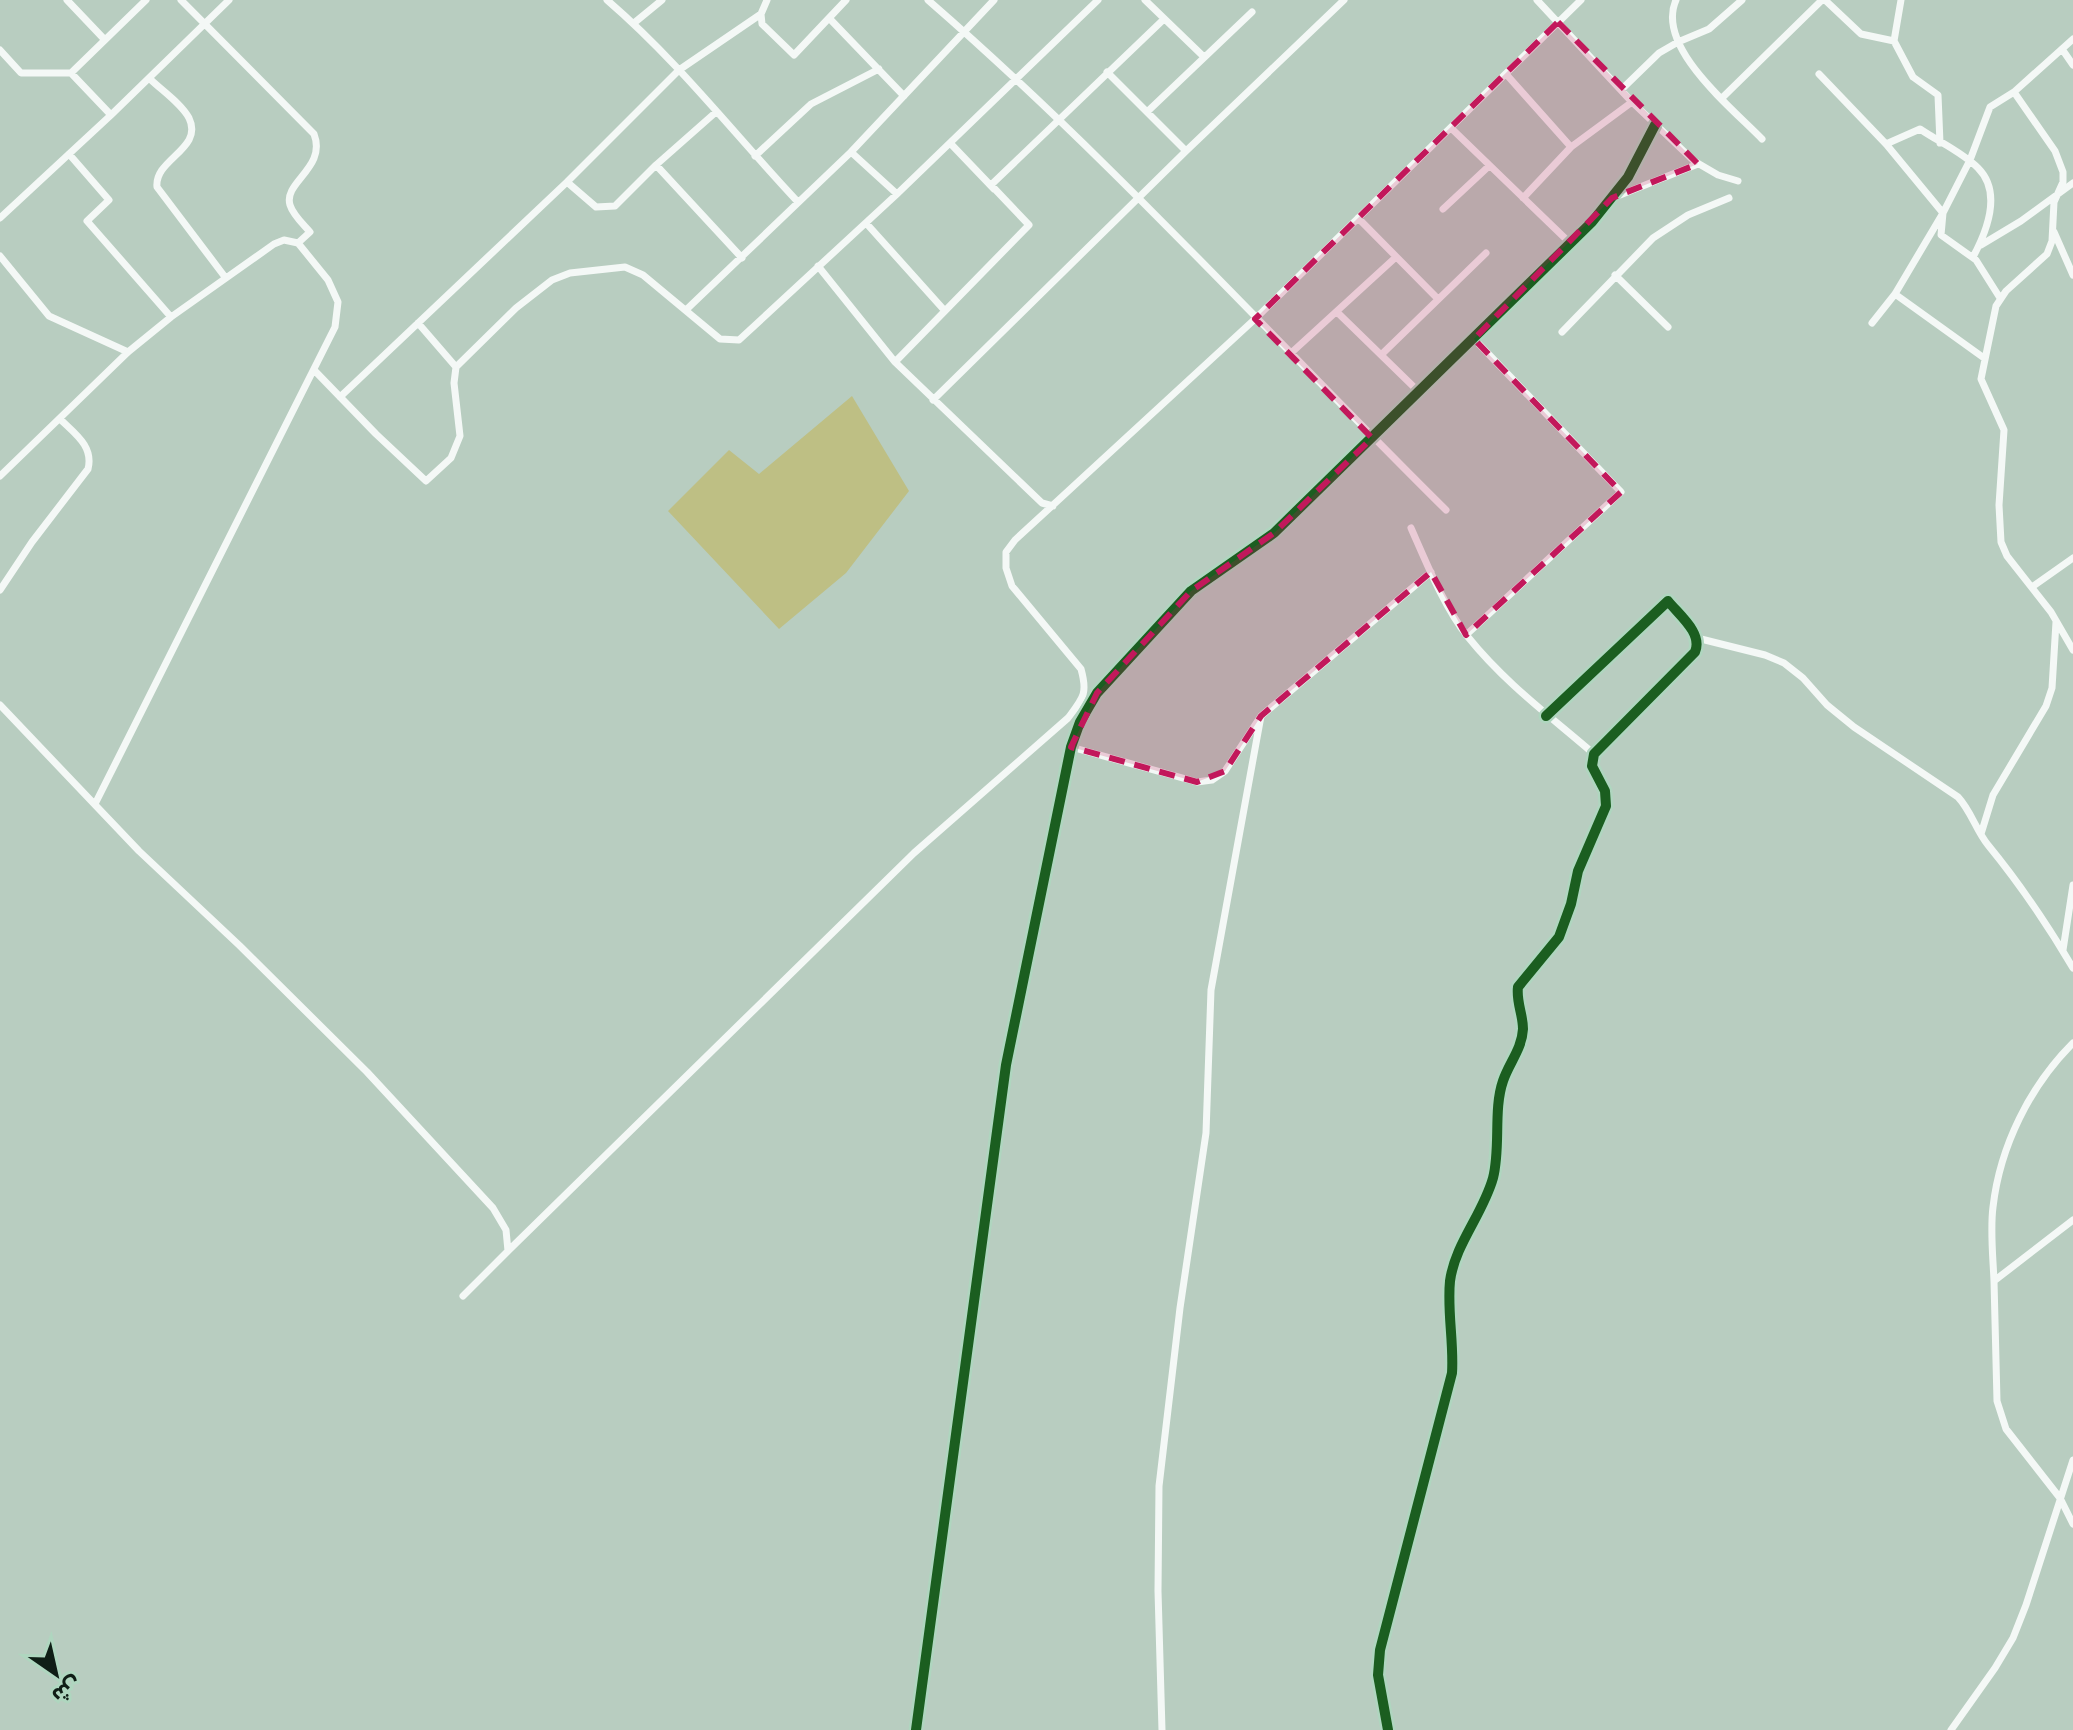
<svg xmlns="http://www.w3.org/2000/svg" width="2073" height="1730" viewBox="0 0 2073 1730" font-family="'Asap Condensed','Noto Sans Arabic',sans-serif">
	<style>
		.green { fill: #bebf84 }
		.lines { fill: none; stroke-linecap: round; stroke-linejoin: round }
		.street { stroke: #f4f8f6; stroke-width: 7 }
		.cycleway-casing { stroke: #afd6bf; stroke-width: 15 }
		.cycleway { stroke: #1b5e20; stroke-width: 10 }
		.marked { fill: #c2185b; fill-opacity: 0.2; stroke: #c2185b; stroke-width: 6; stroke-dasharray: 16 10; stroke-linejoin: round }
	</style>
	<rect width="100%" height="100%" fill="#b8cdc0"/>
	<path class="green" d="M852,396L909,491L846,573L779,629L668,511L729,450L759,474Z"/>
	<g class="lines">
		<path class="street" d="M67,0L105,40
			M181,0L314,134C327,168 283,182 290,205C293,215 303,224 310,232L298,243
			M607,0C678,61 735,135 798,202
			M928,0C1111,159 1274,340 1446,510
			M1145,0L1203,56
			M1537,0L1632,102L1694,161L1718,175L1738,181
			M1676,0C1655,47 1732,108 1762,139
			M1825,0L1861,34L1894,41
			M1901,0L1894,41L1913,77L1938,95L1940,143
			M761,14L762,24L794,55L829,18L904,96
			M829,18L846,0
			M634,23L662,0
			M2062,49L2073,65
			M0,50L21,73H71L146,0
			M1107,72L1186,151
			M71,73L111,115
			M1506,74L1571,147
			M1819,74L1886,144L1943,213L1941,235L1976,260L2000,298
			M149,78C161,90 181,103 189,118C204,149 154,159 157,187L225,277
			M1621,90L1659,53L1678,42L1709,29L1742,0
			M2014,92L2055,151L2063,172V182L2054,202L2052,241L2047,254L2006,291L1996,306L1981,379L2004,430L1999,505L2001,542L2007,556L2051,612L2073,650
			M1722,98L1822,0
			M1147,112L1252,12
			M1451,128L1571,244
			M950,143L994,189
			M1886,144L1920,129C1939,142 1962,152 1978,168C2002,192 1987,231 1973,257
			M851,152L897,194
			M69,154L109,200L87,221L171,317
			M755,156L811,104L879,69
			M656,165L742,258
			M567,182L596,207L615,206L656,165L716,112
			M1615,197L1698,164
			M1523,198L1571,147L1632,102
			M1443,209L1489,166
			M0,218L111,115L229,0
			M1358,218L1438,299
			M866,223L945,311
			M2054,232L2073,275
			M1981,245L2021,221L2073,183
			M0,256L49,316L128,352
			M818,266L895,362L1042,503L1053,506
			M1615,275L1668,327
			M1895,294L1984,358
			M687,309L851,152L994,0
			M1338,313L1419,392
			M418,323L456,367
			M1872,323L1895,294L1943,213L1970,160L1990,107L2014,92L2073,39
			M1562,332L1653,238L1688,215L1729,198
			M1290,354L1396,257
			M1382,354L1486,253
			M895,362L1029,225L991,185L1164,19
			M314,370L376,434L426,481L451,458L460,436L454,383L456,367L516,308L552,280L570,273L625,267L643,275L720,339L739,340L897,194L1098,0
			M340,397L567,182L679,70L761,14L767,0
			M933,400L1186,151L1344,0
			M0,476L128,352L171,317L274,244L284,240L298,243L328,280L338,302L335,327L95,804
			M1411,528C1426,562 1445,609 1468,637C1505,683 1550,716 1594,754
			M2032,587L2073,558
			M0,590L32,542L88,469C94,446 74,433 60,419
			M1466,635L1621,492L1474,339
			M1697,638L1765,655L1784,663L1803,678L1827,705L1854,727L1958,797C1971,811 1976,830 1988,845C2020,884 2047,924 2073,968
			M0,705L139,851L240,946L367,1072L493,1208L506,1230L508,1251L463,1296
			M1071,747L1197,782L1212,780L1225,771L1261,716L1431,572
			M1981,834L1993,795L2046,706L2052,688L2056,622
			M2063,950L2073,885
			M2073,1220L1994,1281L1997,1401L2006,1429L2060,1498L2073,1524
			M508,1251L914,853L1068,718C1083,698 1088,694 1081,669L1012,586L1006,568V552L1015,540L1255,319L1581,0
			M1994,1281C1993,1257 1990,1230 1993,1207C2000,1146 2030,1086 2073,1043
			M916,1730L1006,1065L1071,747L1080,722L1097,693L1191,591L1274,533L1592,222L1628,177L1655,125
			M1162,1730L1158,1591L1159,1486L1180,1308L1206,1133L1211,990L1261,716
			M1388,1730L1378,1675L1380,1650L1452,1373C1454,1343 1447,1311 1450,1281C1455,1244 1483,1214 1493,1178C1501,1147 1493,1110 1503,1081C1509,1063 1522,1049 1523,1029C1523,1014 1516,1002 1518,987L1559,937L1571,904L1578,871L1606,806L1605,791L1592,766L1594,754L1695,652C1703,633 1679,615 1668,601L1546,716
			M1951,1730L1995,1668L2013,1638L2026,1605L2073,1460"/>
		<defs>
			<path id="cycleway" d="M916,1730L1006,1065L1071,747L1080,722L1097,693L1191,591L1274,533L1592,222L1628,177L1655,125
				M1388,1730L1378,1675L1380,1650L1452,1373C1454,1343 1447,1311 1450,1281C1455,1244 1483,1214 1493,1178C1501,1147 1493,1110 1503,1081C1509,1063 1522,1049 1523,1029C1523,1014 1516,1002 1518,987L1559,937L1571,904L1578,871L1606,806L1605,791L1592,766L1594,754L1695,652C1703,633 1679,615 1668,601L1546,716"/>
		</defs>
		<use href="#cycleway" class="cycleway-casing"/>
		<use href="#cycleway" class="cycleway"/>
	</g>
	<path class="marked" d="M1558,22L1698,164L1612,198L1474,339L1621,492L1466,635L1431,572L1261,716L1225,771L1197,782L1071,747L1097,693L1191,591L1274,533L1372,438L1255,319Z"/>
	<g transform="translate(56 1674) rotate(146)" stroke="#afd6bf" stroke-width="6" paint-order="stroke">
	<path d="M0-6L14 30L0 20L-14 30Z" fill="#0f1e16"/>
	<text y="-12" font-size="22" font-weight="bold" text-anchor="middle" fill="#0f1e16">ش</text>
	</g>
</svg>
